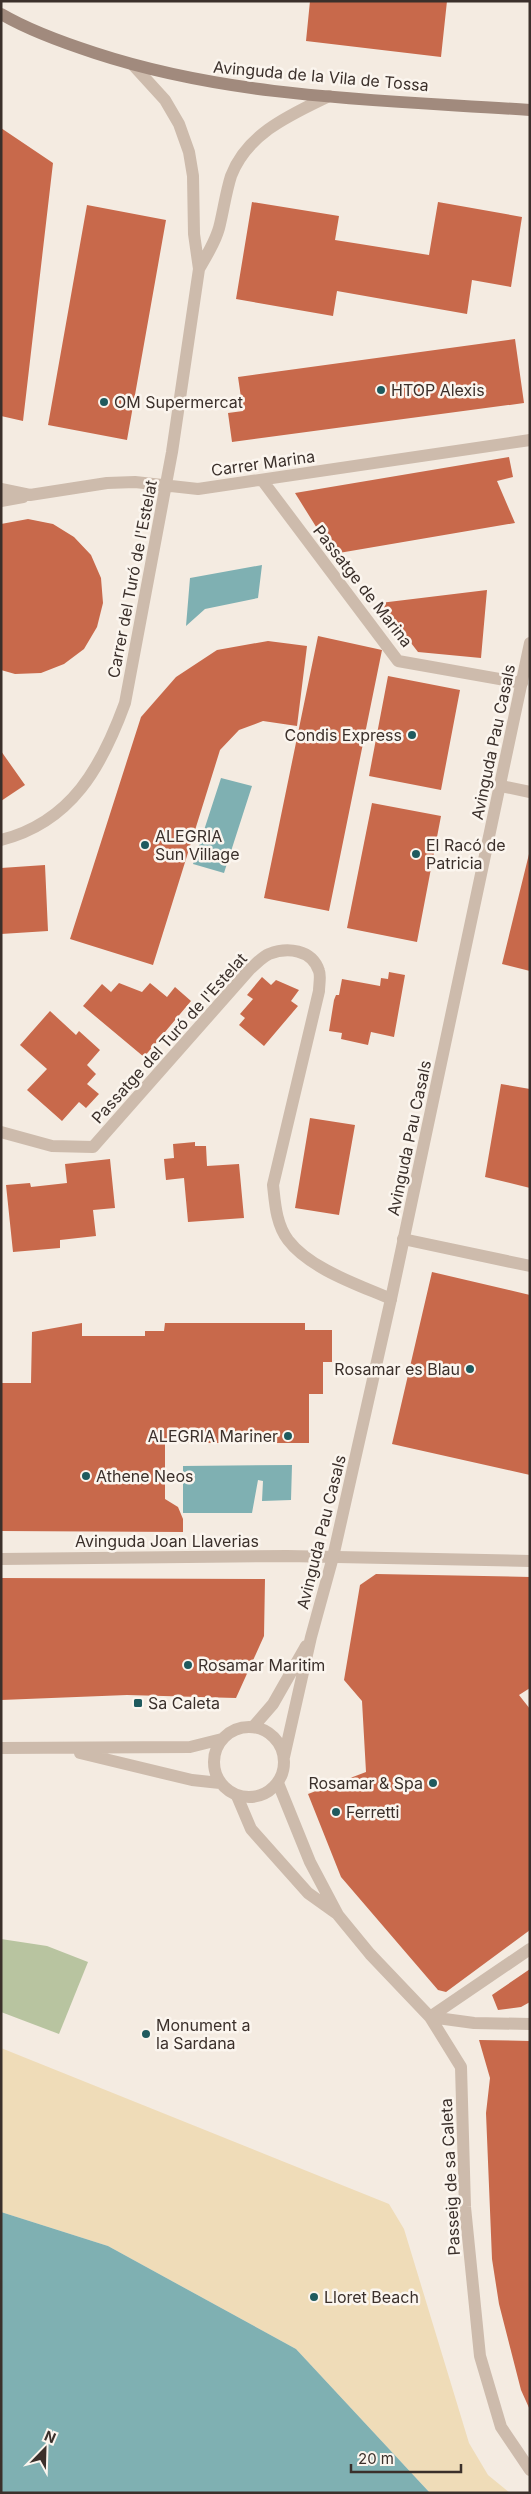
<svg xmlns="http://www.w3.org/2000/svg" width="531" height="2494" viewBox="0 0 531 2494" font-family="Inter,sans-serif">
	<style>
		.green { fill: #b8c4a0 }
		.sand { fill: #efdcb8 }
		.water { fill: #7fb0b2 }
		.building { fill: #c8694b }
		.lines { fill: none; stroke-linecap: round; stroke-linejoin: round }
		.minor { stroke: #cdbbac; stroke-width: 12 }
		.tertiary { stroke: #cdbbac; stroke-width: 12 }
		.secondary { stroke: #a18a7d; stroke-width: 12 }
		.poi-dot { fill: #1f5a5e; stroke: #fbf5ee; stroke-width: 2 }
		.labels { text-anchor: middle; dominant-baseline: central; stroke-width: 5; stroke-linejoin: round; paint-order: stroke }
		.street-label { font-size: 16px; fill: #3b302b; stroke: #fbf5ee }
		.poi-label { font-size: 16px; fill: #3b302b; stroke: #fbf5ee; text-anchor: start }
	</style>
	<rect width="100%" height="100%" fill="#f4ebe1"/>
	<path class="green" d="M1,1939L47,1946L88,1962L59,2034L1,2012Z"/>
	<path class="sand" d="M1,2048L389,2204L404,2229L469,2443L488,2475L510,2493H430L296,2349L108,2246L1,2212Z"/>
	<path class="water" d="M262,565L258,598L205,609L186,626L190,578Z
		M221,778L252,786L224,873L193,864Z
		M292,1465L291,1500L262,1501L263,1481L258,1480L252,1513H183V1466Z
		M1,2212L108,2246L296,2349L430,2493H1Z"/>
	<path class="building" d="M310,1H447L441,57L306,41Z
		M1,128L53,163L23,421L1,416Z
		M252,202L339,216L335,240L429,255L438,202L522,217L511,287L472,280L467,314L337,291L333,316L236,299Z
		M87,205L166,220L127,440L48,425Z
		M515,339L524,403L232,442L228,413L243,411L238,377Z
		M509,457L513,477L497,481L515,523L333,554L295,493Z
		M28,519L53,524L74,537L91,555L101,578L103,603L97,627L84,649L64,664L41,673L15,674L1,670V524Z
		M487,590L481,658L418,652L380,603Z
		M318,636L382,650L329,911L264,898Z
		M268,641L307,646L297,726L263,721L239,730L220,750L153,965L70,939L141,717L176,677L217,650Z
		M388,676L460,690L441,790L369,776Z
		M1,751L25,785L1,801Z
		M372,803L441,816L417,942L347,928Z
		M529,854H530V971L502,964Z
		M45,865L48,931L1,934V868Z
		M389,972L405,975L394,1037L371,1032L368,1045L341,1039L342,1033L329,1031L334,1000L336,995H339L342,979L380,986L381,978L388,979Z
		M262,977L271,985L276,980L299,990L291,1001L298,1006L264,1046L239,1025L245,1018L240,1014L253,999L247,995Z
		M119,983L142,992L150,983L167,997L175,987L191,1001L144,1057L83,1006L102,984L111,992Z
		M50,1011L76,1035L79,1031L100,1050L87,1065L96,1074L87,1084L99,1094L86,1108L79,1102L62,1121L27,1090L47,1069L20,1045Z
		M501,1084L530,1089V1188L485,1177Z
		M310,1118L355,1125L339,1215L295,1208Z
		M195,1142V1146H206L207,1166L239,1164L244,1218L188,1222L184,1178L166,1180L164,1159L174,1158L173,1144Z
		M110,1159L115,1208L93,1210L96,1236L60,1240V1248L13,1252L6,1185L30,1183L31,1187L67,1183L65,1164Z
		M432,1272L530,1295V1475L392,1444Z
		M82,1323V1336H145V1331H164L165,1323H305V1330H332V1362H323V1394H309V1443H165V1499L178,1507L183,1519V1532L1,1531V1383H31L32,1332Z
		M376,1574L530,1577V1688L519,1695L530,1709V1930L446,1992L438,1990L341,1877L308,1794L366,1772L362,1701L344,1680L360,1585Z
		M1,1578L265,1579L264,1636L236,1698L127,1695L1,1700Z
		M530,1969V2002L521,2007L498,2010L492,1995Z
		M479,2040L530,2041V2410L521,2390L499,2304L492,2259L486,2113L490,2078Z"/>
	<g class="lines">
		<path class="minor" d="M199,269C207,255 217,239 220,224C224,207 226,192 231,176C247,133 292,114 329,96
			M262,480L398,661L522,683
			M1,489L30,495L107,483L135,482L198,489L530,440
			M1,501L23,497
			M501,786L530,792
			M1,840C72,822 102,766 125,703L172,452L199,269L194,234L193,176L189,152L179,124L165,100L134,66
			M1,1132L52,1146L93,1147L250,969C256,964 262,957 269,954C287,947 312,949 319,971C321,976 319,985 319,991L273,1185C275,1203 276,1224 288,1240C310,1269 359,1285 391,1299
			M403,1239L530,1266
			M1,1559L287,1556L530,1561
			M278,1783L310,1862L338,1915L370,1954L430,2017L461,2067L465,2207L480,2356L501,2427L530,2470
			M237,1796L251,1829L308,1893L336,1913
			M430,2017L530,1949
			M430,2017L474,2023L530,2024"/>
		<path class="tertiary" d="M214 1762a35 35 0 1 1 70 0a35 35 0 1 1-70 0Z
			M253,1727L273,1704L306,1646
			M1,1748L190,1747L222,1739
			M80,1753L192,1780L220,1783
			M284,1757L311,1637L333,1557L391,1299L530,643"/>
		<path class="secondary" d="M1,14C30,31 64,43 95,53C235,99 385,100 530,110"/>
	</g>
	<g class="poi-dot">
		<circle cx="381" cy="390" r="5"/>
		<circle cx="104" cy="402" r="5"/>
		<circle cx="412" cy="735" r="5"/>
		<circle cx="145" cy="845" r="5"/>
		<circle cx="416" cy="854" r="5"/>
		<circle cx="470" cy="1369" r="5"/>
		<circle cx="288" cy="1436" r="5"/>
		<circle cx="86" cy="1476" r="5"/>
		<circle cx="188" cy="1665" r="5"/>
		<rect x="133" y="1698" width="10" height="10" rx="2.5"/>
		<circle cx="433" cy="1783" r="5"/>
		<circle cx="336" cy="1812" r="5"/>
		<circle cx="146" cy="2034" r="5"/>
		<circle cx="314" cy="2297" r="5"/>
	</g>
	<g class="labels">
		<g class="street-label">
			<text transform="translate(321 76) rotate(5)">Avinguda de la Vila de Tossa</text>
			<text transform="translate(263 463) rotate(-8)">Carrer Marina</text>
			<text transform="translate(132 579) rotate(-79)">Carrer del Turó de l'Estelat</text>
			<text transform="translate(363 586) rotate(52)">Passatge de Marina</text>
			<text transform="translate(493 742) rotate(-78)">Avinguda Pau Casals</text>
			<text transform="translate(169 1038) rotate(-48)">Passatge del Turó de l'Estelat</text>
			<text transform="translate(409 1138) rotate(-78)">Avinguda Pau Casals</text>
			<text transform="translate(321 1532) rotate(-76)">Avinguda Pau Casals</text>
			<text x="167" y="1541">Avinguda Joan Llaverias</text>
			<text transform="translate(450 2177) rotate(-93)">Passeig de sa Caleta</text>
		</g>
		<g class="poi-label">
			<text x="391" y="390">HTOP Alexis</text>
			<text x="114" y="402">OM Supermercat</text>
			<text x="402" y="735" text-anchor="end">Condis Express</text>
			<text x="155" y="836">ALEGRIA<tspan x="155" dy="18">Sun Village</tspan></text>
			<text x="426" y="845">El Racó de<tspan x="426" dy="18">Patricia</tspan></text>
			<text x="460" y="1369" text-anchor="end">Rosamar es Blau</text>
			<text x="278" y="1436" text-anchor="end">ALEGRIA Mariner</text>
			<text x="96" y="1476">Athene Neos</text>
			<text x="198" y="1665">Rosamar Maritim</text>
			<text x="148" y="1703">Sa Caleta</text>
			<text x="423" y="1783" text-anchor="end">Rosamar &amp; Spa</text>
			<text x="346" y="1812">Ferretti</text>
			<text x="156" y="2025">Monument a<tspan x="156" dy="18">la Sardana</tspan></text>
			<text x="324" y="2297">Lloret Beach</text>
		</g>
	</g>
	<rect width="531" height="2494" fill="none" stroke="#3b302b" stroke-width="5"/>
	<g transform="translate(45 2449) rotate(23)" stroke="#fbf5ee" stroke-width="4" paint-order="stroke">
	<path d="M0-4L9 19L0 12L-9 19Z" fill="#3b302b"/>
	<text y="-8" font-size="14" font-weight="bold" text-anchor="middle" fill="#3b302b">N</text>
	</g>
	<path d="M351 2464v8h110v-8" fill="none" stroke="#3b302b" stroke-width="2.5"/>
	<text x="358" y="2464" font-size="15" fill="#3b302b" stroke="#fbf5ee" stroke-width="4" paint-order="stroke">20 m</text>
</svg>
